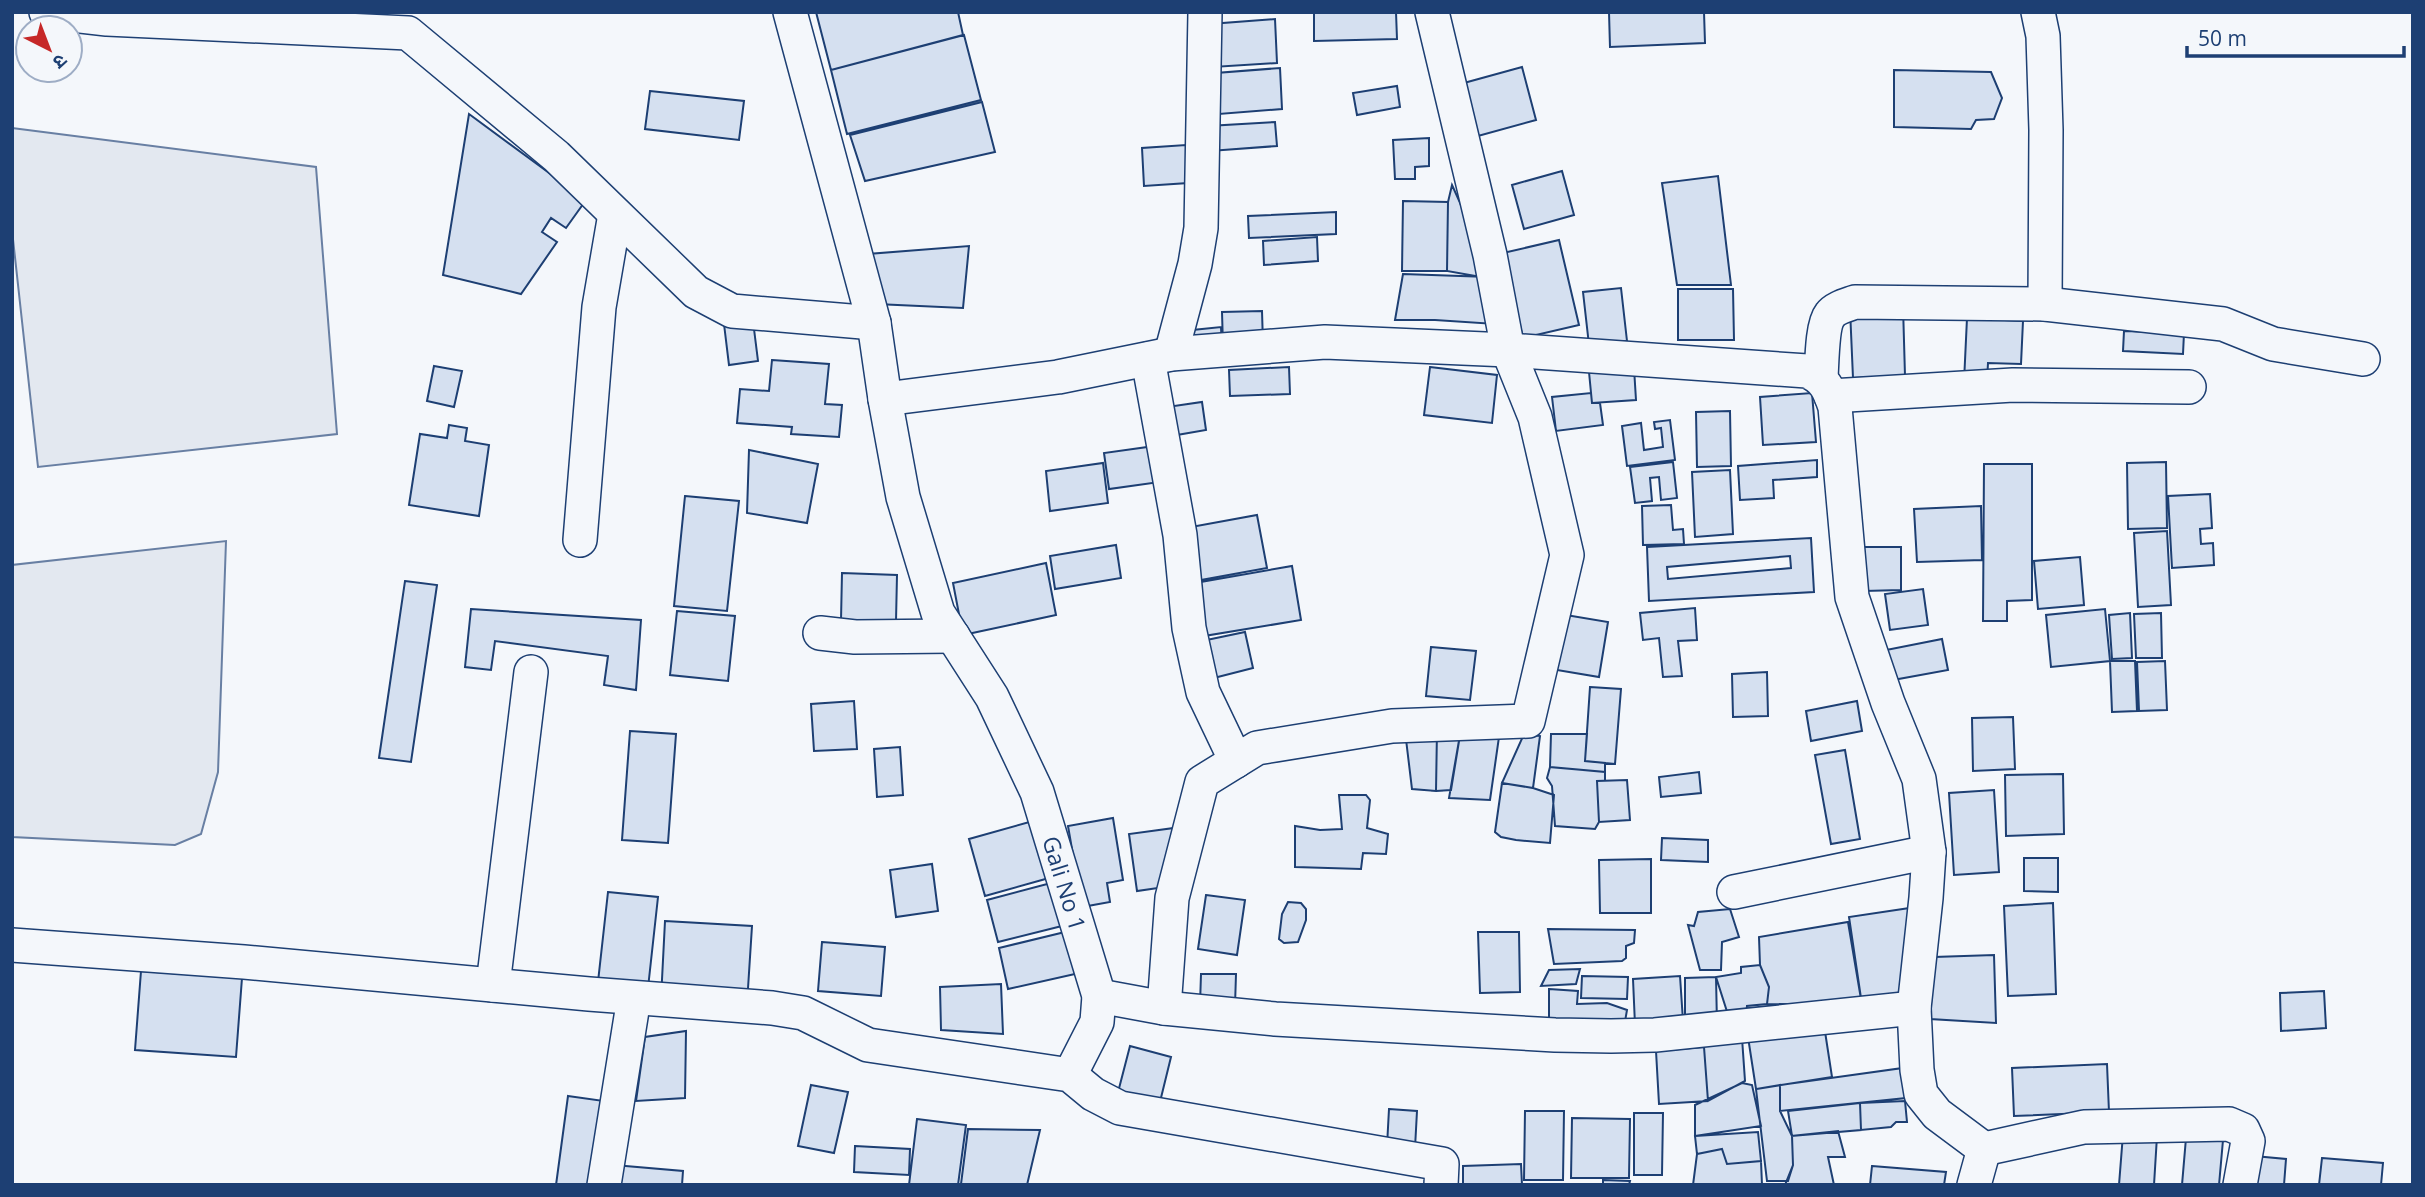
<svg xmlns="http://www.w3.org/2000/svg" width="2425" height="1197" viewBox="0 0 2425 1197" font-family="'Open Sans','Noto Sans Devanagari',sans-serif">
	<style>
		.parking { fill: #e3e8f0; stroke: #687fa3; stroke-width: 2 }
		.building { fill: #d5e0f0; stroke: #1d3f73; stroke-width: 2; fill-rule: evenodd }
		.lines { fill: none; stroke-linecap: round; stroke-linejoin: round }
		.minor-casing { stroke: #1d3f73; stroke-width: 36 }
		.minor { stroke: #f4f7fb; stroke-width: 33 }
		.labels { text-anchor: middle; dominant-baseline: central; stroke-width: 5; stroke-linejoin: round; paint-order: stroke }
		.street-label { font-size: 23px; fill: #1d3f73; stroke: #f4f7fb }
	</style>
	<rect width="100%" height="100%" fill="#f4f7fb"/>
	<path class="parking" d="M12,128L316,167L337,434L38,467L12,230Z
		M226,541L218,772L201,834L175,845L12,837V565Z"/>
	<path class="building" d="M816,12H958L963,35L831,70Z
		M1314,12H1396L1397,39L1314,41Z
		M1609,12H1704L1705,43L1610,47Z
		M1275,19L1277,63L1213,67L1210,24Z
		M964,35L981,100L847,134L831,70Z
		M1522,67L1536,120L1467,139L1453,86Z
		M1280,68L1282,109L1219,114L1216,73Z
		M1894,70L1991,72L2002,98L1994,119L1976,120L1971,129L1894,127Z
		M1397,86L1400,107L1357,115L1353,93Z
		M650,91L744,101L739,140L645,129Z
		M982,102L995,152L865,181L850,135Z
		M469,114L586,200L566,228L551,218L542,232L557,242L521,294L443,275Z
		M1275,122L1277,146L1210,151L1208,126Z
		M1429,138V166L1415,167V179H1395L1393,140Z
		M1186,145L1188,183L1144,186L1142,148Z
		M1562,171L1574,215L1524,229L1512,185Z
		M1718,176L1731,285H1677L1662,183Z
		M1452,185L1471,227L1481,277L1447,271L1448,202Z
		M1403,201L1448,202L1447,271H1402Z
		M1336,212V234L1249,238L1248,216Z
		M1317,237L1318,261L1264,265L1263,241Z
		M1559,240L1579,325L1523,338L1503,253Z
		M969,246L963,308L876,304L868,254Z
		M1403,274L1489,277L1495,324L1435,320H1395Z
		M1621,288L1627,341L1589,345L1583,292Z
		M1678,289H1733L1734,340H1678Z
		M1903,306L1905,376L1853,378L1850,309Z
		M1262,311L1263,344L1223,346L1222,312Z
		M1967,318L2023,321L2021,364L1988,363L1987,382H1964Z
		M753,321L758,361L729,365L724,324Z
		M1221,327L1222,350L1183,331Z
		M2124,331L2184,333L2183,354L2123,351Z
		M772,360L829,364L825,404L842,405L839,437L791,434L792,427L737,423L740,389L769,391Z
		M434,366L462,371L454,407L427,401Z
		M1289,367L1290,394L1230,396L1229,370Z
		M1430,367L1497,375L1492,423L1424,415Z
		M1634,368L1636,400L1592,403L1589,372Z
		M1591,393L1592,403H1600L1603,425L1556,431L1552,397Z
		M1812,393L1816,442L1763,445L1760,397Z
		M1202,402L1206,430L1171,436L1167,407Z
		M1730,411L1731,466L1697,467L1696,412Z
		M1670,420L1675,460L1627,466L1622,426L1641,423L1644,450L1663,447L1661,428L1655,429L1654,422Z
		M449,425L467,428L465,441L489,445L479,516L409,505L420,434L447,438Z
		M1162,445L1167,481L1109,489L1104,453Z
		M749,450L818,464L807,523L747,513Z
		M1817,460V477L1773,480L1774,498L1740,500L1738,466Z
		M1673,462L1677,498L1661,500L1659,477L1650,478L1652,501L1635,503L1630,467Z
		M2166,462L2167,528L2128,529L2127,463Z
		M1103,463L1108,503L1050,511L1046,471Z
		M1984,464H2032V600L2007,601V621H1983Z
		M1730,470L1733,534L1695,537L1692,472Z
		M2210,494L2212,528L2200,529L2201,544L2213,543L2214,565L2172,568L2168,496Z
		M685,496L739,501L727,611L674,606Z
		M1671,505L1673,530L1683,529L1684,544L1643,545L1642,506Z
		M1981,506L1982,560L1917,562L1914,509Z
		M1257,515L1267,568L1201,580L1191,527Z
		M2167,531L2171,605L2138,607L2134,533Z
		M1811,538L1814,592L1649,601L1647,547ZM1790,556L1791,568L1668,579L1667,567Z
		M1116,545L1121,578L1055,589L1050,556Z
		M1863,547H1901V590L1864,591Z
		M2080,557L2084,605L2038,609L2034,561Z
		M1046,563L1056,615L963,635L953,583Z
		M1292,566L1301,620L1204,636L1195,583Z
		M842,573L897,575L896,621L841,620Z
		M405,581L437,585L411,762L379,758Z
		M1923,589L1928,625L1890,630L1885,594Z
		M1695,608L1697,640L1678,641L1682,676L1663,677L1659,638L1643,640L1640,613Z
		M471,609L641,620L636,690L604,685L608,656L495,641L491,670L465,667Z
		M2105,609L2110,661L2051,667L2046,615Z
		M677,611L735,616L728,681L670,675Z
		M1554,613L1608,622L1599,677L1545,668Z
		M2130,613L2132,658L2112,659L2109,615Z
		M2161,613L2162,658H2136L2134,614Z
		M1245,632L1253,668L1206,680L1197,642Z
		M1942,639L1948,670L1882,682L1876,652Z
		M1431,647L1476,651L1470,700L1426,696Z
		M2110,661H2135L2137,711L2112,712Z
		M2165,661L2167,710L2139,711L2137,662Z
		M1767,672L1768,716L1733,717L1732,674Z
		M1590,687L1621,689L1615,764L1585,761Z
		M854,701L857,749L814,751L811,704Z
		M1857,701L1862,731L1811,741L1806,711Z
		M2013,717L2015,769L1973,771L1972,718Z
		M1461,729L1500,730L1490,800L1449,798Z
		M1461,729L1451,790L1436,791L1437,730Z
		M1437,730L1436,791L1412,789L1405,731Z
		M630,731L676,734L668,843L622,840Z
		M1524,734L1540,736L1533,788L1502,783Z
		M1551,734H1587L1585,761L1605,763V772L1550,767Z
		M900,747L903,795L877,797L874,749Z
		M1845,750L1860,839L1831,844L1815,755Z
		M1550,767L1605,772V781H1597L1599,822L1595,829L1555,826L1552,786L1547,778Z
		M1699,772L1701,793L1661,797L1659,777Z
		M2063,774L2064,834L2006,836L2005,775Z
		M1627,780L1630,820L1599,822L1597,781Z
		M1502,783L1533,788L1554,795L1550,843L1516,840L1501,837L1495,832Z
		M1994,790L1999,872L1954,875L1949,793Z
		M1339,795H1366L1370,800L1367,828L1388,834L1386,854L1363,853L1361,869L1295,867V826L1320,830L1342,829Z
		M1113,818L1123,880L1107,883L1110,902L1082,907L1068,826Z
		M1033,821L1049,878L985,896L969,839Z
		M1174,828L1172,886L1137,891L1129,834Z
		M1662,838L1708,840V862L1661,860Z
		M2024,858H2058V892L2024,891Z
		M1651,859V913H1600L1599,860Z
		M932,864L938,911L896,917L890,870Z
		M1051,883L1062,926L998,942L987,900Z
		M608,892L658,897L648,988L598,982Z
		M1206,895L1245,900L1237,955L1198,949Z
		M1288,902L1301,903L1306,909V920L1298,942L1284,943L1279,939L1282,914Z
		M2053,903L2056,994L2008,996L2004,906Z
		M1923,906L1911,1000L1862,1005L1849,917Z
		M1730,909L1739,937L1722,942L1721,970H1700L1688,925L1694,926L1698,912Z
		M665,921L752,926L747,1004L661,999Z
		M1848,922L1862,1005L1767,1004L1769,987L1760,965L1759,937Z
		M1548,929L1635,930L1634,943L1626,946V958L1622,961L1554,964Z
		M1065,932L1075,974L1008,989L999,948Z
		M1478,932H1519L1520,992L1480,993Z
		M822,942L885,947L881,996L818,991Z
		M1994,955L1996,1023L1930,1019L1934,957Z
		M1760,965L1769,987L1767,1004L1747,1006L1746,1018L1730,1021L1716,977L1741,973V967Z
		M1580,969L1576,984L1541,986L1549,970Z
		M141,971L242,978L236,1057L135,1050Z
		M1201,974H1236L1235,1006L1200,1005Z
		M1582,976L1628,977L1627,999L1581,998Z
		M1680,976L1683,1021L1635,1025L1633,979Z
		M1716,977L1717,1024L1685,1023V978Z
		M1001,984L1003,1034L941,1030L940,987Z
		M1549,989L1578,991L1577,1004L1607,1003L1627,1010L1623,1033L1549,1029Z
		M2324,991L2326,1028L2281,1031L2280,993Z
		M1824,1025L1832,1077L1756,1089L1748,1037Z
		M686,1031L685,1098L636,1101L645,1037Z
		M1708,1038H1742L1745,1081L1708,1101L1704,1047Z
		M1130,1046L1171,1057L1158,1110L1116,1100Z
		M1704,1047L1708,1101L1659,1104L1656,1051Z
		M2107,1064L2109,1112L2014,1116L2012,1068Z
		M1903,1068L1906,1098L1780,1111V1085Z
		M1742,1083L1752,1085L1761,1126L1695,1136V1105Z
		M811,1085L848,1092L834,1153L798,1146Z
		M1780,1085V1111L1792,1136L1793,1165L1788,1181H1767L1756,1089Z
		M568,1096L604,1101L593,1185H556Z
		M1905,1101L1907,1122H1896L1891,1127L1861,1130L1860,1103Z
		M1860,1103L1861,1130L1792,1136L1788,1111Z
		M1389,1109L1417,1111L1415,1148L1387,1146Z
		M1525,1111H1564L1563,1180H1524Z
		M1634,1113H1663L1662,1175H1634Z
		M1572,1118L1630,1119L1629,1178H1571Z
		M917,1119L966,1125L958,1185H909Z
		M968,1129L1040,1130L1027,1185L961,1184Z
		M1838,1131L1845,1157H1828L1834,1185H1785L1793,1165L1792,1136Z
		M1758,1132L1761,1161L1727,1164L1722,1149L1697,1154L1695,1136Z
		M2123,1134L2157,1136L2154,1185H2119Z
		M2186,1138L2223,1140L2219,1185H2182Z
		M855,1146L910,1149L909,1175L854,1172Z
		M1722,1149L1727,1164L1761,1161L1762,1185H1693L1697,1154Z
		M2254,1156L2286,1159L2284,1185H2251Z
		M2322,1158L2383,1163L2381,1185H2319Z
		M1521,1164L1522,1185H1463V1166Z
		M614,1165L683,1171L682,1185H612Z
		M1872,1166L1946,1172L1944,1185H1870Z
		M1603,1180L1630,1181L1629,1185H1603Z"/>
	<g class="lines">
		<defs>
			<g id="minor">
				<path d="M46,12L107,19L408,33L556,156L696,292L732,311L874,323"/>
				<path id="s1" d="M790,12L874,323L885,399L903,497L938,613L992,697L1037,792L1099,996L1097,1022L1070,1075"/>
				<path d="M2038,12L2043,36L2046,130L2045,304"/>
				<path d="M1171,354L1195,264L1201,228L1205,12"/>
				<path d="M1148,359L1180,535L1189,628L1203,692L1236,761"/>
				<path d="M1821,377C1822,363 1822,325 1830,315C1835,308 1847,305 1855,302L2045,304L2223,324L2273,344L2363,359"/>
				<path d="M1831,396L2013,385L2189,387"/>
				<path d="M885,399L1058,377L1171,354L1325,342L1508,350L1807,371C1825,379 1829,389 1835,407L1852,597L1888,703L1919,779L1929,852L1926,898L1914,1008L1917,1070L1921,1094L1937,1114L1984,1149L1974,1185"/>
				<path d="M580,540L599,307L615,214"/>
				<path d="M820,633L855,637L953,636"/>
				<path d="M1734,892L1929,852"/>
				<path d="M12,945L244,962L589,994L772,1008L803,1013L868,1045L1070,1075L1093,1094L1120,1108L1442,1164L1441,1185"/>
				<path d="M493,985L531,672"/>
				<path d="M1099,996L1164,1008L1275,1019L1555,1035L1611,1036L1655,1035L1914,1008"/>
				<path d="M1164,1008L1172,898L1202,782L1257,748L1392,726L1528,721L1567,555L1535,417L1508,350L1490,255L1432,12"/>
				<path d="M1984,1149L2084,1127L2229,1124L2243,1130L2248,1141L2240,1185"/>
				<path d="M604,1185L634,998"/>
			</g>
		</defs>
		<use href="#minor" class="minor-casing"/>
		<use href="#minor" class="minor"/>
	</g>
	<g class="labels">
		<g class="street-label">
			<text stroke="none"><textPath href="#s1" startOffset="920">Gali No 1</textPath></text>
		</g>
	</g>
	<rect width="2425" height="1197" fill="none" stroke="#1d3f73" stroke-width="28"/>
	<g transform="translate(49 49) rotate(138)"><circle r="33" fill="#f4f7fb" stroke="#9eadc5" stroke-width="2"/>
	<path d="M0-5L12 26L0 18L-12 26Z" fill="#c62828"/>
	<text y="-10" font-size="19" font-weight="bold" text-anchor="middle" fill="#1d3f73">उ</text>
	</g>
	<path d="M2187 46v10h217v-10" fill="none" stroke="#1d3f73" stroke-width="3.5"/>
	<text x="2198" y="46" font-size="21" fill="#1d3f73" stroke="#f4f7fb" stroke-width="5" paint-order="stroke">50 m</text>
</svg>
